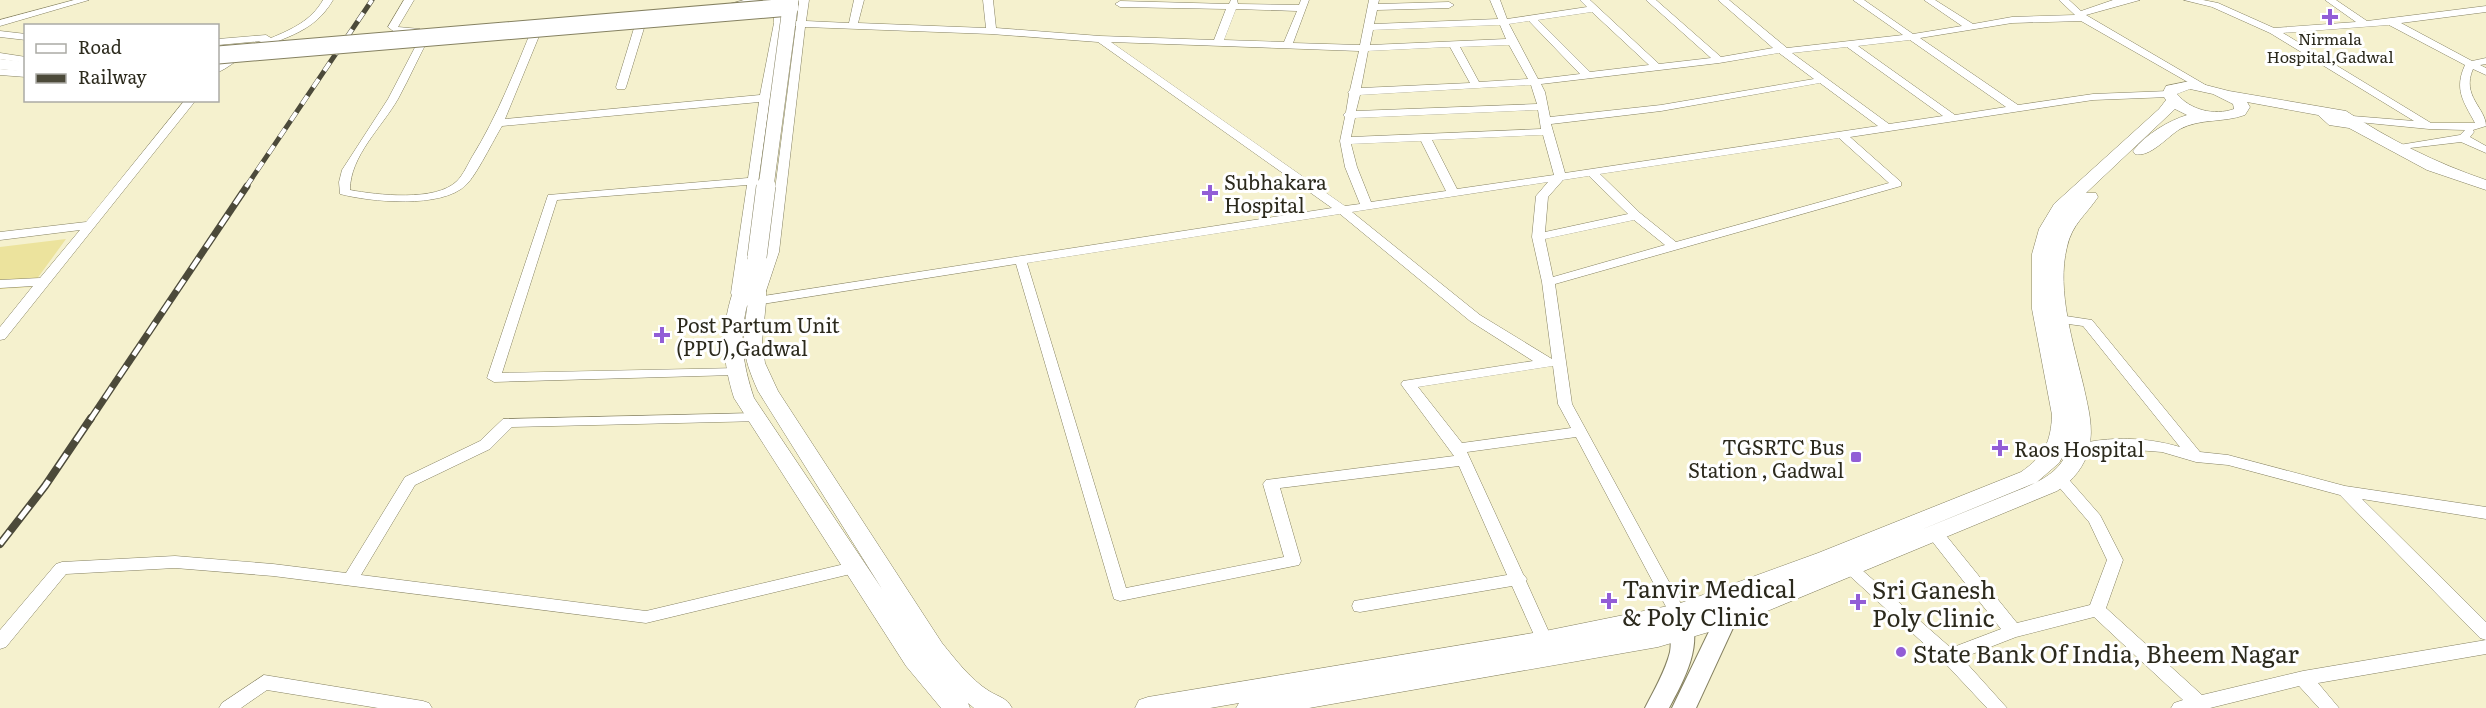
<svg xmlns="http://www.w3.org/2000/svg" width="2486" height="708" viewBox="0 0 2486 708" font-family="Literata,serif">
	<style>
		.green { fill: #ece39d }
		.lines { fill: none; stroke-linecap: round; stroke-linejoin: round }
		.minor-casing { stroke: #858161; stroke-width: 1 }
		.tertiary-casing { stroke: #858161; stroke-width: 2 }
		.secondary-casing { stroke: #858161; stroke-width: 1 }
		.primary-casing { stroke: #858161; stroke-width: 2 }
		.minor { fill: #fff; fill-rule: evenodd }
		.tertiary { fill: #fff; fill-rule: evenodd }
		.secondary { fill: #fff; fill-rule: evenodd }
		.primary { fill: #fff; fill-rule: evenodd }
		.rail-far2-casing { stroke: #4c4a3a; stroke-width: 5 }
		.rail-far1-casing { stroke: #4c4a3a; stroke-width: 7 }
		.rail-casing { stroke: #4c4a3a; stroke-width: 8 }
		.rail-far2 { stroke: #fff; stroke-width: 4; stroke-dasharray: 10; stroke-linecap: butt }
		.rail-far1 { stroke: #fff; stroke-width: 4.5; stroke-dasharray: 13; stroke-linecap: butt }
		.rail { stroke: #fff; stroke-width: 5; stroke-dasharray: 16; stroke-linecap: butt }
		.secondary-bridge-far1-casing { stroke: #858161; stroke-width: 16; stroke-linecap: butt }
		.secondary-bridge-casing { stroke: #858161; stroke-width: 20; stroke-linecap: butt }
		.primary-bridge-casing { stroke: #858161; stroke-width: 19; stroke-linecap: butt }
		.secondary-bridge-far1 { stroke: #fff; stroke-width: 15 }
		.secondary-bridge { stroke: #fff; stroke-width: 19 }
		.primary-bridge { stroke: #fff; stroke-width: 17 }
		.poi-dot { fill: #925dd6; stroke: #fff; stroke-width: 2 }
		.labels { text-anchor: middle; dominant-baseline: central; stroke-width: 6; stroke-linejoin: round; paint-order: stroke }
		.far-poi-label { font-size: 16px; fill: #2c2a1d; stroke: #fff }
		.poi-label { font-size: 20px; fill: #2c2a1d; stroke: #fff; text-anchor: start }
		.near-poi-label { font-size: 24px; fill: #2c2a1d; stroke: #fff; text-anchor: start }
	</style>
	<rect width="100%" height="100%" fill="#f5f1ce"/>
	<path class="green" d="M66,239L31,287L0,289V247Z"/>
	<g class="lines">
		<defs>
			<path id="minor" d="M74,0H89L0,26V20Z
				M323,0H333C312,36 280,37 246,55C236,60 227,69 218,72V64L227,57L261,41L218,45V39L266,35L271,38C292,29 311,21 323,0Z
				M404,0H414L398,27L420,29V33L397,34L388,27Z
				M744,0H770C762,5 738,9 730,4Z
				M774,0L783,1L784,20L797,21L799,0H809L806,21L849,23L854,0H864L858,23L986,28L983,0H993L996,28L1100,36L1214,40L1226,9L1120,7L1115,4L1120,1L1229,4L1231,0H1237L1238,4L1299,5L1301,0H1309L1293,43L1360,45L1369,0H1379L1378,4L1449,2L1454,5L1449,8L1377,10L1374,24L1498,19L1490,0H1500L1507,19L1587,7L1580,0H1590L1659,64L1711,58L1646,0H1656L1721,57L1773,48L1718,0H1729L1787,48L1903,35L1853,0H1864L1913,34L1962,26L1924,0H1935L1973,24L2012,17L2075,15L2059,0H2069L2081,11L2113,0H2140L2086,15L2209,87L2208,89H2200L2081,21L2012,23L1920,38L2018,105L2093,94L2169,91L2174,94L2169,97L2093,100L1850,137L1901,182V186L1555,284L1572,404L1686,613L1684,618L1678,619L1672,618L1576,437L1467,452L1523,574L1527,579L1526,581L1553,641L1551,646L1545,648L1539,646L1512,586L1360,612L1354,611L1352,606L1354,601L1360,600L1507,575L1459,466L1280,488L1301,561L1299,565L1120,601L1114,599L1016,264L750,306L745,305L744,302L750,298L1332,208L1098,42L991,34L805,27L779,252L765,294H755L754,291L767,252L796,26H783L770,98L742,296H732L731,293L747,185L557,200L502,373L739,368L741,371L739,374L734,375L494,382L487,378L548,195L748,178L759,102L502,126C494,139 476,176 466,185C442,209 370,202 340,194L339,182L342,170L388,99L424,30L432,32C420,54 410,77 398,99C382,127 350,156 350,190C377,195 436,202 457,181C463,175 468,164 472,157C498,115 515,70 534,24L539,21L544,24L505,119L760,95L774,23ZM1236,9L1297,11L1284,42L1224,40ZM1592,12L1649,65L1590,72L1538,20ZM1529,21L1580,74L1538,79L1509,24ZM1500,25L1506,39L1370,45L1373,30ZM1910,40L2006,107L1955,115L1858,46ZM1111,42L1359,51L1350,90L1348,92L1349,94L1346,112L1343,115L1345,117L1340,141L1345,167L1360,204L1345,206ZM1509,45L1528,79L1479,82L1460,47ZM1450,47L1470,83L1361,88L1368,51ZM1847,47L1943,116L1889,124L1792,53ZM1779,53L1814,79L1661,105L1550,117L1545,92L1541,84L1719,63ZM1820,83L1878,126L1565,173L1551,124L1661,111ZM1531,85L1537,104L1356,111L1360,95ZM1538,110L1541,129L1351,137L1355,118ZM1543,135L1554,175L1457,189L1432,140ZM1839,138L1889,183L1676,242L1640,213L1600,174ZM1421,141L1446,191L1371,202L1357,167L1351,144ZM1589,176L1628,214L1545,232L1548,197L1563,180ZM1548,182L1536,196L1532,237L1542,282L1552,359L1480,315L1352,212ZM1340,214L1470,321L1533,361L1403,381L1401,384L1403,387L1454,456L1266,480L1263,484L1284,557L1126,588L1027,263ZM1634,220L1665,245L1553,277L1545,239ZM1553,366L1558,404L1571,428L1462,443L1418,387Z
				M2184,0H2203L2218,3L2274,28L2356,22L2325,0H2336L2367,21L2486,6V12L2401,23L2472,61L2486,58V64L2480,65L2486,68V75L2473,69C2461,96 2486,108 2486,126L2473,130L2474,132L2470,137L2486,146V153L2461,142L2393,150V146L2460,135L2465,130L2429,129L2348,121L2347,119L2352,116L2414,121L2270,33L2212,7ZM2389,25L2465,65C2454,89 2463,101 2475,123H2431L2283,33Z
				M643,12L648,15L626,87L625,89H617L616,87L638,15Z
				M0,31L26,34V40L0,37Z
				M0,53L26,57V63L0,59Z
				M0,69L26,71V77L0,75Z
				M185,100H196L5,339L0,340V327L33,286L0,288V280L40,278L80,230L0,240V232L86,222Z
				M2059,315L2092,320L2200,452L2228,455L2345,486L2486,507V519L2362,499L2486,622V640L2480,638L2340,495L2228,465L2196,462L2162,452L2110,448L2080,454L2075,453L2073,449L2075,445C2109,436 2146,437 2180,447L2083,326L2054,322L2052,319L2054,316Z
				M757,413L762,415L764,418L762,421L512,427L490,449L415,485L361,575L646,611L853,562L859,564L861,568L859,572L646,623L273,576L175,568L66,574L6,647L0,649V630L56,564L62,562L175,556L273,564L346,573L405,477L480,441L503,419Z
				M2060,474L2065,475L2100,515L2123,560L2106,608L2202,695L2303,671L2486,640V654L2318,683L2339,708H2319L2299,686L2210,708H2171L2174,703L2183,700L2094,617L2016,637L1962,658L2007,708H1987L1943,661L1840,567L1842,563L1848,561L1854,563L1951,648L2001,629L1928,536L1926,532L1928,528H1940L2017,623L2090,605L2107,560L2089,522L2052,479L2055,475Z
				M264,675L423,701L429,703L432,708H378L267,690L241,708H219L222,703Z"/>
			<path id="tertiary" d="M1724,598L1732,601L1738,617L1696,708H1672L1716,617L1713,607L1716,601Z
				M1680,608L1688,611C1705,643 1684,680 1669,708H1645C1654,690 1665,672 1670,652C1673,639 1666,622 1672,611Z"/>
			<path id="secondary" d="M2190,81L2229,91L2346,111C2390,140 2436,163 2486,180V190L2427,170L2349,128L2329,125L2318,115L2247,102L2250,107L2245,115C2223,123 2201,118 2180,129C2167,137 2150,158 2135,154L2133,151C2146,134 2168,121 2187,115L2175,109L2086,193H2096L2098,197C2086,215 2072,224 2067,247C2056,291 2074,345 2084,388C2088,407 2094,428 2089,448C2085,466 2073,481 2057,491L1736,624L1658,647L1309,708H1236L1239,703L1210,708H1135L1139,700L1148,697L1545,631L1678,604L1818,553L2021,472C2044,456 2051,442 2052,415L2032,309V254L2039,229L2054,204L2159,109L2166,100L2162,94L2166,86ZM2190,89L2213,94L2233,104L2234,109C2214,116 2190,110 2177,94ZM2069,445C2063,473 2038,482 2014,492L1918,531L2037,482L2059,463Z
				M757,252L766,257V302L762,342L765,363L778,391L942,643C956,660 970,679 989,691C999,697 1007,698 1012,708H974L968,703L970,708H941L906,666L734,398C720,354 721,318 739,276C744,266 747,254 757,252ZM748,302C742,342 741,353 758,391L882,589L754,398C743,365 738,336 748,302Z"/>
			<path id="primary" d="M0,59L26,62V72L0,69Z"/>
		</defs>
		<use href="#minor" class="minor-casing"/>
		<use href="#tertiary" class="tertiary-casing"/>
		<use href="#secondary" class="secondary-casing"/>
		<use href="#primary" class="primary-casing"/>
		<use href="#minor" class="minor"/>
		<use href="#tertiary" class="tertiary"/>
		<use href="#secondary" class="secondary"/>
		<use href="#primary" class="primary"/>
		<defs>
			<path id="rail-far2" d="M246,187L372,0"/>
			<path id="rail-far1" d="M90,420L247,186"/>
			<path id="rail" d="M0,544L45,486L91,418"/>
		</defs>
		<use href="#rail-far2" class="rail-far2-casing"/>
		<use href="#rail-far1" class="rail-far1-casing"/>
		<use href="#rail" class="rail-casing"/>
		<use href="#rail-far2" class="rail-far2"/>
		<use href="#rail-far1" class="rail-far1"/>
		<use href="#rail" class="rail"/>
		<defs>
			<path id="secondary-bridge-far1" d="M766,187L791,0"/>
			<path id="secondary-bridge" d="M757,257L766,186"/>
			<path id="primary-bridge" d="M218,55L790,7"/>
		</defs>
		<use href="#secondary-bridge-far1" class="secondary-bridge-far1-casing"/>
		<use href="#secondary-bridge" class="secondary-bridge-casing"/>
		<use href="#primary-bridge" class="primary-bridge-casing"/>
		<use href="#secondary-bridge-far1" class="secondary-bridge-far1"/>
		<use href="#secondary-bridge" class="secondary-bridge"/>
		<use href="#primary-bridge" class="primary-bridge"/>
	</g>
	<g class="poi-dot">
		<path d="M2327 8h6v6h6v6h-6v6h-6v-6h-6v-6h6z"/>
		<path d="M1207 184h6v6h6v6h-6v6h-6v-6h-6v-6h6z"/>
		<path d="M659 326h6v6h6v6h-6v6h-6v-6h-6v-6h6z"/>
		<path d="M1997 439h6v6h6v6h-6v6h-6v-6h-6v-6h6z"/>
		<rect x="1850" y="451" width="12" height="12" rx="3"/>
		<path d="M1606 592h6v6h6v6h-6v6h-6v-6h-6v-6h6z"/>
		<path d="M1855 593h6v6h6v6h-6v6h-6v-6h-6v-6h6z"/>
		<circle cx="1901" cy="652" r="6"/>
	</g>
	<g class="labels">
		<g class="far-poi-label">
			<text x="2330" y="38">Nirmala<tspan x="2330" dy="18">Hospital,Gadwal</tspan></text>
		</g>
		<g class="poi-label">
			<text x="1224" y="181">Subhakara<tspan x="1224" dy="23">Hospital</tspan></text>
			<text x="676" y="324">Post Partum Unit<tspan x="676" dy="23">(PPU),Gadwal</tspan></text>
			<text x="1844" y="446" text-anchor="end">TGSRTC Bus<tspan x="1844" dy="23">Station , Gadwal</tspan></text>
			<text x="2014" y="448">Raos Hospital</text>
		</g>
		<g class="near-poi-label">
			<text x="1622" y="587">Tanvir Medical<tspan x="1622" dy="28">&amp; Poly Clinic</tspan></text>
			<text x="1872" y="588">Sri Ganesh<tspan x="1872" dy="28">Poly Clinic</tspan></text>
			<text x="1913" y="652">State Bank Of India, Bheem Nagar</text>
		</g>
	</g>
	<rect x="24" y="24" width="195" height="78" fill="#ffffff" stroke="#abaaa5" stroke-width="1.5"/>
	<rect x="36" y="44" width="30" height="9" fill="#ffffff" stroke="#abaaa5" stroke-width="1.5"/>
	<text x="78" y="54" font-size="18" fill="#2c2a1d">Road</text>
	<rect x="36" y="74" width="30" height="9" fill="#4c4a3a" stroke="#abaaa5" stroke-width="1.5"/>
	<text x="78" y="84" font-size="18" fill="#2c2a1d">Railway</text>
</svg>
